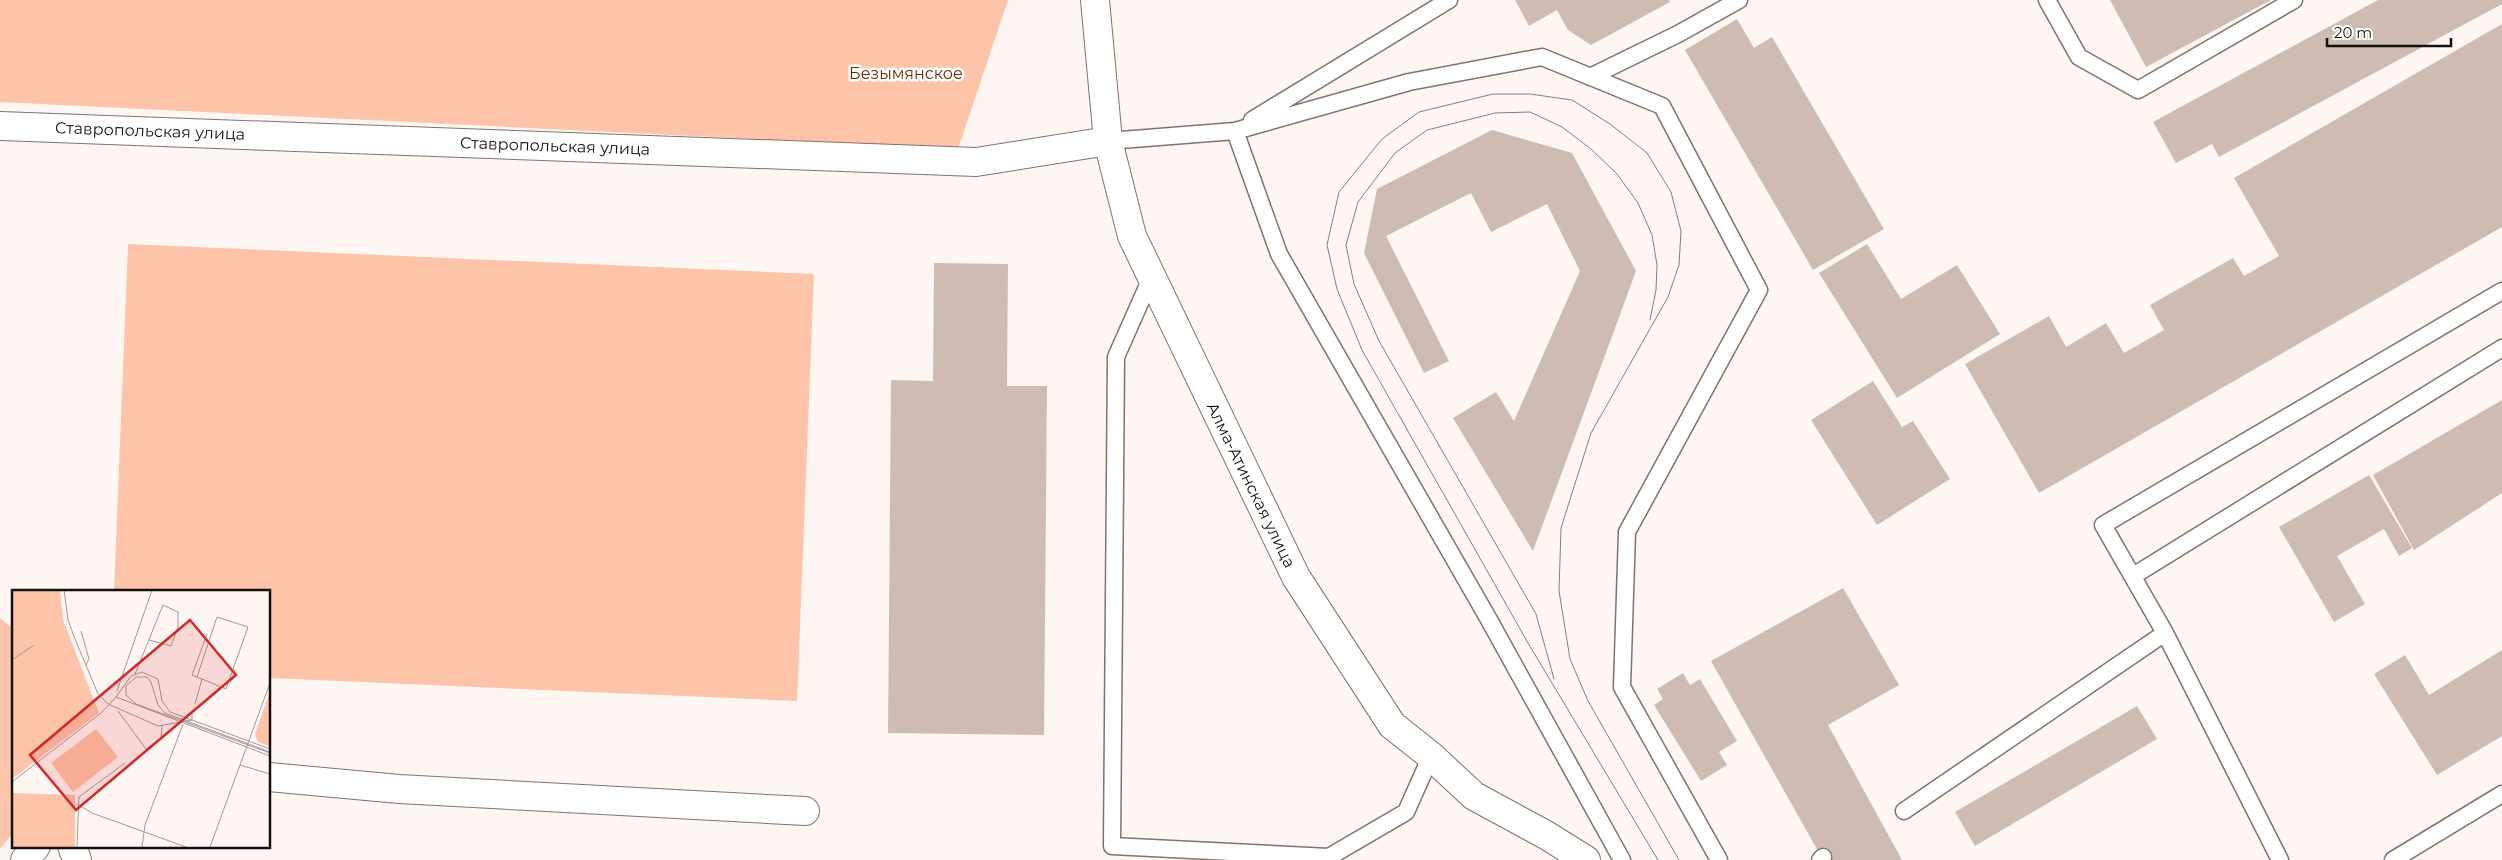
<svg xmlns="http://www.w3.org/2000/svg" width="2502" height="860" viewBox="0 0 2502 860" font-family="Montserrat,sans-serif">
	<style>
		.green { fill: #fdc4a9 }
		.building { fill: #cebcb3 }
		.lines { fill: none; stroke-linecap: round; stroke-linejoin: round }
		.service-casing { stroke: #82726a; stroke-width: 19 }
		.minor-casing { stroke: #82726a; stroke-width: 30 }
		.tertiary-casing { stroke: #82726a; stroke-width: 30 }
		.service { stroke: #fff; stroke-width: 16 }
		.minor { stroke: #fff; stroke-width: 28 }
		.tertiary { stroke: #fff; stroke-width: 28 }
		.tram { stroke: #847d7a; stroke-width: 1 }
		.labels { text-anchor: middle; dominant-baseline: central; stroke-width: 5; stroke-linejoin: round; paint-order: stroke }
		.park-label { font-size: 16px; fill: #6b2b00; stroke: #fff }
		.street-label { font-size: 16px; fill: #16100d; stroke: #fff }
		.inset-road { fill: none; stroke: #a19a97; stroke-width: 1 }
		.view { fill: #d62828; fill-opacity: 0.15; stroke: #d62828; stroke-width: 2.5 }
		.inset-edge { fill: none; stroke: #16100d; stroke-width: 2.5 }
	</style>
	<rect width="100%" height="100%" fill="#fef6f3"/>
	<path class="green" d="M0,0H1008L958,149L0,102Z
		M128,244L814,274L797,701L269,678V591H114Z
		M0,618L14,630V832L0,849Z"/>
	<path class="building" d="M1515,0H1669L1670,2L1591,45L1568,30L1557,10L1529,26Z
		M2110,0H2271L2146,67Z
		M2378,0H2502V4L2219,157L2212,144L2176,163L2153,122Z
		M1737,19L1754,48L1772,37L1884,229L1813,270L1685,50Z
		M2502,24V227L2039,493L1965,364L2049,316L2066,347L2106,323L2124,353L2164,330L2150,305L2233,258L2244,276L2279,256L2234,178Z
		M1492,130L1572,153L1636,271L1533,551L1453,418L1496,392L1514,421L1580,271L1547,204L1491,232L1471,193L1386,236L1449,361L1424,373L1364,253L1377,189Z
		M1867,244L1901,299L1957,265L2000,334L1897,398L1819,273Z
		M934,263L1008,264L1007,386H1047L1044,735L888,733L891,380L933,381Z
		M1873,381L1902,427L1913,421L1950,479L1877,525L1811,420Z
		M2502,400V493L2414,550L2373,475Z
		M2369,475L2412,548L2399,556L2384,529L2337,556L2365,604L2334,622L2279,527Z
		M1843,588L1899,685L1828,725L1902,860H1823L1711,661Z
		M2502,650V736L2437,775L2374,674L2405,655L2429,695Z
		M1683,673L1690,685L1700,679L1737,741L1719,752L1727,765L1701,781L1654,705L1663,699L1657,689Z
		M2137,706L2157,739L1975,846L1955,812Z"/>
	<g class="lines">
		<defs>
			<path id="service" d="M2047,0L2079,57L2138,90L2294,0
				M1590,77L1678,34L1739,0
				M1252,120L1449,0
				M1235,131L1409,82L1542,57L1662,106L1759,290L1627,532L1622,687L1719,860
				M1108,141L1235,131L1279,254L1488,618L1622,860
				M1151,278L1116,357L1112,846L1329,857L1406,812L1431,756
				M2133,576L2502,348
				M2165,633L2280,860
				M1904,811L2165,633L2103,525L2502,291
				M1820,860L1823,857
				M2393,860L2502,794"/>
			<path id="minor" d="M269,777L399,789L805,811
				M72,846L77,860
				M25,860L36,846"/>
			<path id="tertiary" d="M1095,0L1108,141L1132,236L1296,577L1392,725L1431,756L1474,796L1546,835L1586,860
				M0,126L976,162L1108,141"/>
		</defs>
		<use href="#service" class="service-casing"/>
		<use href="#minor" class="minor-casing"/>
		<use href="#tertiary" class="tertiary-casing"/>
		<use href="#service" class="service"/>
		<use href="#minor" class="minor"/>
		<use href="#tertiary" class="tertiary"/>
		<path class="tram" d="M1554,679L1536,614L1379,341L1354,284L1346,245L1358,202L1395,153L1427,130L1495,113L1530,112L1562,127L1591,149L1617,174L1638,203L1652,235L1657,265L1656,290L1650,320
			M1658,860L1528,643L1362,350L1337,289L1327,245L1339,192L1382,139L1419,112L1493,94H1530L1572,100L1610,124L1647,153L1671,192L1681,231L1679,265L1668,297L1591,433L1561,528L1559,591L1570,659L1588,701L1679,860"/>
	</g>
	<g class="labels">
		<g class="park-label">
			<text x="906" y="73">Безымянское</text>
		</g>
		<g class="street-label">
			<text transform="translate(150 131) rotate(2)">Ставропольская улица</text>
			<text transform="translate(555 146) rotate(2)">Ставропольская улица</text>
			<text transform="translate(1251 485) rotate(64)">Алма-Атинская улица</text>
		</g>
	</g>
	<g transform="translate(12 590)">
		<rect width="258" height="258" fill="#fef6f3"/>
		<path d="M0,0H48L51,30L87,123L0,189ZM257,104L258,156H257L246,152L243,144ZM84,139L106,167L61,202L39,173ZM0,203L63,205V257H0Z" fill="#fdc4a9"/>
		<path class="inset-road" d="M52,0L56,30L63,49L86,104L96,114L146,136L180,130L258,159M69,41L77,69L74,75M0,70L22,55M123,84L151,15L166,22V37L159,56L137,50M185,87L205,27L236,37L214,99L190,89M105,101L140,0M104,107L119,86L130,82L146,89L150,111L158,122L180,130V122M183,114L190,89L180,85L195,44M106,121L134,159L149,148L150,136M258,162L153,123L146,115L139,92L135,87H124L114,96V105L124,114L258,163M228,175L258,184M0,192L89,123L104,107L258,166M65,214L80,223L174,257M65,257L67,207L113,173M130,257L133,235L171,134M198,257L258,93"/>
		<path class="view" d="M178,30L224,85L64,220L18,165Z"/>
		<rect width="258" height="258" class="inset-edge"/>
	</g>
	<path d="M2327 38v8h124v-8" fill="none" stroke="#16100d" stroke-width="2.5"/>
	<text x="2334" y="38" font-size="15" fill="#16100d" stroke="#ffffff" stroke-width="4" paint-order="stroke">20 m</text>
</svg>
